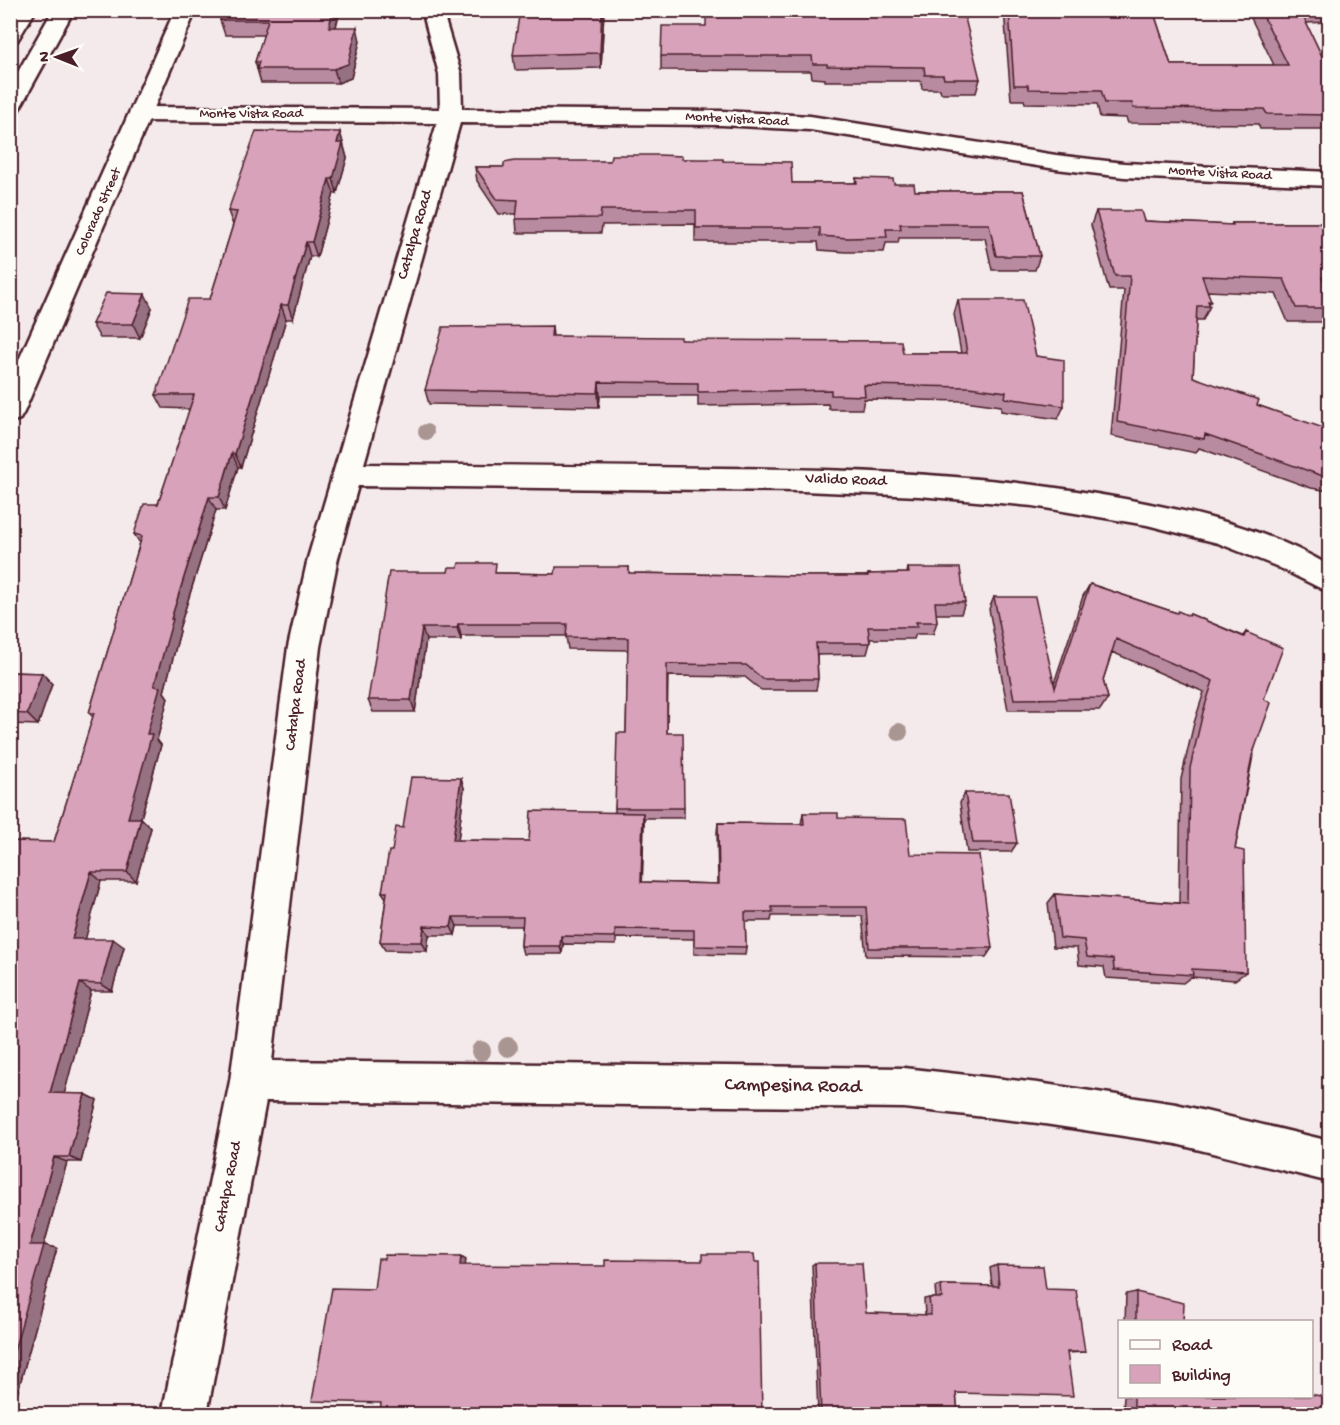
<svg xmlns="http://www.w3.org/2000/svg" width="1340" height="1425" viewBox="0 0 1340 1425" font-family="'Gochi Hand',sans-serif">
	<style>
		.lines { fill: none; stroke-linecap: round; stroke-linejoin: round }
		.minor-casing { stroke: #4a1f2b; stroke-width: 5 }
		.major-casing { stroke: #4a1f2b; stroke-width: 5 }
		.highway-casing { stroke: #4a1f2b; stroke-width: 5 }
		.minor { fill: #fdfcf7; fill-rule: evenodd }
		.major { fill: #fdfcf7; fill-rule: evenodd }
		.highway { fill: #fdfcf7; fill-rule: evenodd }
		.tree { fill: #a99591 }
		.wall { fill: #b98ba0; stroke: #4a1f2b; stroke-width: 1.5 }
		.shaded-wall { fill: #967182; stroke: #4a1f2b; stroke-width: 1.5 }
		.building { fill: #d7a2ba; stroke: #4a1f2b; stroke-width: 1.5 }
		.labels { text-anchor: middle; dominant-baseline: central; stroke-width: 5; stroke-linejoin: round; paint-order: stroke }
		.far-street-label { font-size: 14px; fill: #4a1f2b; stroke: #fdfcf7 }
		.street-label { font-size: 16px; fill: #4a1f2b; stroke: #fdfcf7 }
		.near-street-label { font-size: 20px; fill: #4a1f2b; stroke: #fdfcf7 }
	</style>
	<rect width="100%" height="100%" fill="#f5eaeb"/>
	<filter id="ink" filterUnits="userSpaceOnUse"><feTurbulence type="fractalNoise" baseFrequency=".0167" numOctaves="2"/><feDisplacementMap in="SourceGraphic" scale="12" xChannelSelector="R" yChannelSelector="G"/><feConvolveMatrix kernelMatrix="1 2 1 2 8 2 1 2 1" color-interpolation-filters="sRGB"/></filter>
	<g filter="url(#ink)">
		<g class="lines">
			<defs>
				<path id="minor" d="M422,10H442L461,74L462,109L722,111L810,116L1056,155L1124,163L1330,172V186L1124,177L1056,169L810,130L722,125L460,123L364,464C482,465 600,466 718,468C855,469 991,474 1125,499C1195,512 1268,529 1330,566V593L1276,566L1218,543L1147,525L1033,506L919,496L803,491L358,486L338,558L320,647L272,1061L904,1068L1038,1083L1176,1104L1330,1141V1182L1176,1144L1038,1123L904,1108L266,1101L207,1414H162L230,1081L288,647L308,558L437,123L141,121L133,119L130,114L133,109L141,107L440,109L439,74Z"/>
				<path id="major" d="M175,10H196L24,412L20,419L10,422V380Z"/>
				<path id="highway" d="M15,10H36L17,41L10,43V19Z
					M53,10H74L21,106L18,111L10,113V86Z"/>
			</defs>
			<use href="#minor" class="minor-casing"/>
			<use href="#major" class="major-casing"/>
			<use href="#highway" class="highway-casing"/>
			<use href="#minor" class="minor"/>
			<use href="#major" class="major"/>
			<use href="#highway" class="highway"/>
		</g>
		<g class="tree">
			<circle cx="426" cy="432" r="8"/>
			<circle cx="899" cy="732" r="9"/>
			<circle cx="508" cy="1047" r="10"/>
			<circle cx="481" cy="1051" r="10"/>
		</g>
		<path class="wall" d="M340,10L336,27L360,41L351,78L338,83H261L255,62L264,35H225L220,20Z
			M604,10L601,68L515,70L513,55Z
			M1004,10H1153L1171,65H1274L1247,10H1329V22L1306,23L1329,71V129H1260L1258,124L1128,123L1126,118L1100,117L1097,104L1025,103L1024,100H1011Z
			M765,15L980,79L976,93H941L940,89H922L921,81H825V79L812,78L811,71L661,70V56L706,26Z
			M340,132L347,158L337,193H334L317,257L310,256L293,319H286L241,467H238L225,510H216L179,629L180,631L164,692L168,698L157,740L161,745L141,818L151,828L136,881H101L85,939L124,947L112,991H91L64,1094H85L97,1100L81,1162H67L44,1245L57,1248L18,1391H10V841L54,842L93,717L89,713L140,543L134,534L158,504L190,409L163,408L156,395L210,299L233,225L228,211Z
			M682,159L723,161L792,183H855L856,178L894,184L915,191H1023L1040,256L1035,270H992L985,238H899L898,243H886L884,252H846L819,250L818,242H695V224L602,225L601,233H517L516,219V214H499L477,181L475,167H504L610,161Z
			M1096,211L1144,221L1231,225L1232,223H1329V291H1328L1329,318L1327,322H1288L1276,294L1207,291L1211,301L1209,304L1210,306L1203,320H1196L1193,377L1257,405L1324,429L1329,415V491L1311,488L1199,448L1196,453L1111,436L1124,290H1109L1091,225Z
			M958,300L1036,356L1064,406L1058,419L1001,411V406L965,401L864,399L862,409H829L828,404L698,406V396H600L599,407L429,404L425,390L552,326L553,336L681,340L903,353H961L954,314Z
			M152,308L140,338H100L92,324Z
			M629,567V573L805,576H867L868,574L907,573L908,568L965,602L961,614H936L937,622L933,634H916L914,639H870V643L867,654L817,655L818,679L816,690H761L745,677L668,676L667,733L684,808V818H644L642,882L718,884L717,832L718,823L801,824L803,813L838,818L910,854L992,948L986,957L866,956L862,916H772L771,921H745L746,947L745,955L694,954V939L616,938V945L563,944L562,954H523L521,946L522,926H457L455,935H429L427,951L385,950L380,942L386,898L382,892L392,851L403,828L461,778L464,788L458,840L529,841L615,812V808L626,733L628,650L568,649L566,636H461V640H426L415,712H373L368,700L448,572L555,574Z
			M1090,584L1177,613L1189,616L1190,614L1243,636L1246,632L1264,699L1235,849L1246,972L1235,980L1191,977L1183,983L1106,978L1104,967L1079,965L1077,948L1053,947L1048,903L1055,894L1179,903L1181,779L1194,723L1204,692L1112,652L1103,680L1108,698L1100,710H1008L989,609L994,597L1054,683L1083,596Z
			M10,672L42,673L52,684L38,725L10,724Z
			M965,793L1017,843L1011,852H967L960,803Z
			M815,1263L866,1313L925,1315L924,1299L929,1298H936L935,1287L941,1285L992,1286L990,1268L997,1265L1046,1289L1085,1352L1067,1353L956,1393L958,1414H818L812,1265Z
			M1136,1292L1183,1322H1125L1126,1294Z
			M1124,1396H1311L1329,1414H1131L1123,1412Z
			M1049,1413H1085L1095,1414H1050Z"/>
		<path class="shaded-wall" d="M333,10H340L332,41L329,27Z
			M602,10H604L601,68L600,53Z
			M357,27L360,41L351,78L338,83L334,69Z
			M340,132L347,158L337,193L333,179L337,143Z
			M329,179L334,193L317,257L312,242Z
			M306,242L310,256L293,319L288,305Z
			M145,294L152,308L140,338L133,324Z
			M281,305L286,319L241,467L235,454Z
			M599,382L600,396L599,407L598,393Z
			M232,453L238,467L225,510L219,497Z
			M209,497L216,510L179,629L180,631L164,692L168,698L157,740L161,745L138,828L128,818L147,734L154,686L171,619Z
			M458,624L461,636V640L457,628Z
			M422,628L426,640L415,712L411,700Z
			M42,673L52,684L38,725L27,714Z
			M461,778L464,788L457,850L453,840Z
			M643,813L644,823L642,891L641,882Z
			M141,818L151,828L136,881L127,872Z
			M91,872L101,881L83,948L72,939Z
			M453,917L457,926L455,935L451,927Z
			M424,926L429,935L427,951L422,942Z
			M561,936L563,944L562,954L560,946Z
			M113,939L124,947L112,991L101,984Z
			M80,983L91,991L63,1099L50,1093Z
			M85,1094L97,1100L81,1162L69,1157Z
			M54,1157L67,1162L44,1245L57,1248L18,1391H10V1365L30,1245Z
			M461,1256L466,1259L465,1268L460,1265Z"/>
		<path class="building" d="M224,10H333L329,27H357L348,64L334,69H257L259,62H255L268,20H220Z
			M520,10H602L600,53L513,55Z
			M766,10H963L980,79H944L943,75H925L924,67L827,66V64H813L812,56H661L662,26H706V17L712,16L765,15Z
			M1009,10H1153L1171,65H1288L1260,10H1300L1329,71V115L1267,114L1264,109L1133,108L1132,103H1105L1101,90L1029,89L1028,85H1014Z
			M256,131L340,132L337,143H343L333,179H329L312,242H306L288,305H281L235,454L232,453L219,497H209L171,619H173L154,686L160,687L147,734H152L128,818H141L127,872H91L72,939H113L101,984L80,983L50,1093L85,1094L69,1157H54L30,1245H44L10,1365V841L54,842L94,713H89L142,536L134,534L144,504H158L194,395H156L188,299H210L237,212L228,211Z
			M611,155H658L682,156V159H723V161L791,162L792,183H857L856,178L893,179L894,184H914L915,191H1023L1040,256H996L989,224H900L901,229H886L887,237L848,238L820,236V228H696V210H601L600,218L516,219L518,200L497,199L475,167H504V163L514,161H610Z
			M1096,211H1141L1144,221L1233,225L1232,223H1329V277H1322L1329,294V308H1296L1284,279L1202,276L1211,301H1208L1210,306H1197L1193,377L1259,400L1257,405L1329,430V427V477L1320,475L1205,434L1204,439L1117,422L1130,276H1115Z
			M106,293L145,294L133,324H92Z
			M958,300H1023L1036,356L1064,360V406L1005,398L1006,392L969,387L864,385L865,396L831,395V390L698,392V383L599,382L598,393L425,390L443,327L552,326L551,336L681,337V340L901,341L903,353H967Z
			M459,563H496L495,573L555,574L556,567H629V573L805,576H868V574L909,573L908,568H960L965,602H935L937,622H916L918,627H868L870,643H816L818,679H763L746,665L667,664V733H683L684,808H615L617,733H626L628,638L566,637L567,624H458L457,628H422L411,700H368L389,572H448L449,567H458Z
			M1090,584L1177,613L1178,611L1189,616L1190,614L1244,637L1246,632L1283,648L1264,699L1271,703L1252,756L1235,849L1244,851L1246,972L1192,969L1193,975L1114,970L1113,959L1087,957L1084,940L1060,938L1055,894L1188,904L1190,768L1203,712L1213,681L1116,639L1103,680L1108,698L1014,699L994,597H1035L1055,688Z
			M10,672L42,673L27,714L10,713Z
			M411,777L461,778L453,840L529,841L531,811L643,813L641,882L719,884L718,823L804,824L803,813H838V818L906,819L910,854L979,855L992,948H869L866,907H772L773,912H745L746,947L694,946V930L615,929V937L561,936L560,946H521L523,917H453L451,927L424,926L422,942H380L387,892H382L389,851H392L396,827L403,828Z
			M965,793H1009L1017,843H973Z
			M702,1254H754L755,1262H759L762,1414H380L381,1403L312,1401L332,1288L374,1289L378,1259H384L385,1255L461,1256L460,1265L605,1266V1260L702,1261Z
			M815,1263H862L866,1313L931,1315L929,1298H942L941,1285L999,1286L997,1265L1043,1266L1046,1289L1076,1290L1085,1352H1067L1073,1396L956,1393L958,1414H821Z
			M1136,1292L1184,1303L1183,1322H1136Z
			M1311,1394L1329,1398V1414H1140L1134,1413V1396H1311Z"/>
	</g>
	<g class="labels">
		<g class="far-street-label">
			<text x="251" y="114">Monte Vista Road</text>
			<text transform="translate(737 120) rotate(3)">Monte Vista Road</text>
			<text transform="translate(1220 174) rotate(3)">Monte Vista Road</text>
			<text transform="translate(99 212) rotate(-66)">Colorado Street</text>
		</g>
		<g class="street-label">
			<text transform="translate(416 235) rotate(-74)">Catalpa Road</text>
			<text transform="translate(846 481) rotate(2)">Valido Road</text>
			<text transform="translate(297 705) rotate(-83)">Catalpa Road</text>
			<text transform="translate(229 1187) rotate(-79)">Catalpa Road</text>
		</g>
		<g class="near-street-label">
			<text transform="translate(793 1087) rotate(1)">Campesina Road</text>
		</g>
	</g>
	<rect width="1340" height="1425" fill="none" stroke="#fdfcf7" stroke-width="36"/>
	<rect x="18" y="18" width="1304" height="1389" fill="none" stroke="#4a1f2b" stroke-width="2" filter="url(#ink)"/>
	<rect x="1118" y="1320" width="195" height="78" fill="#fdfcf7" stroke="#b5a4a5" stroke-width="1.5"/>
	<rect x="1130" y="1340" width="30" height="9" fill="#fdfcf7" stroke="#b5a4a5" stroke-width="1.5"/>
	<text x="1172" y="1350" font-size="18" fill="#4a1f2b">Road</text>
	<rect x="1130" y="1365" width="30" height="18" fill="#d7a2ba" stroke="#b5a4a5" stroke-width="1.5"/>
	<text x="1172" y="1380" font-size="18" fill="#4a1f2b">Building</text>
	<g transform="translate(57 57) rotate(271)" stroke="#fdfcf7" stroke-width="4.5" paint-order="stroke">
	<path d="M0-4.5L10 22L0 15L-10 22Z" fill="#4a1f2b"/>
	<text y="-9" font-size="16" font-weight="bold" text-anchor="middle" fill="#4a1f2b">N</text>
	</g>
</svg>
